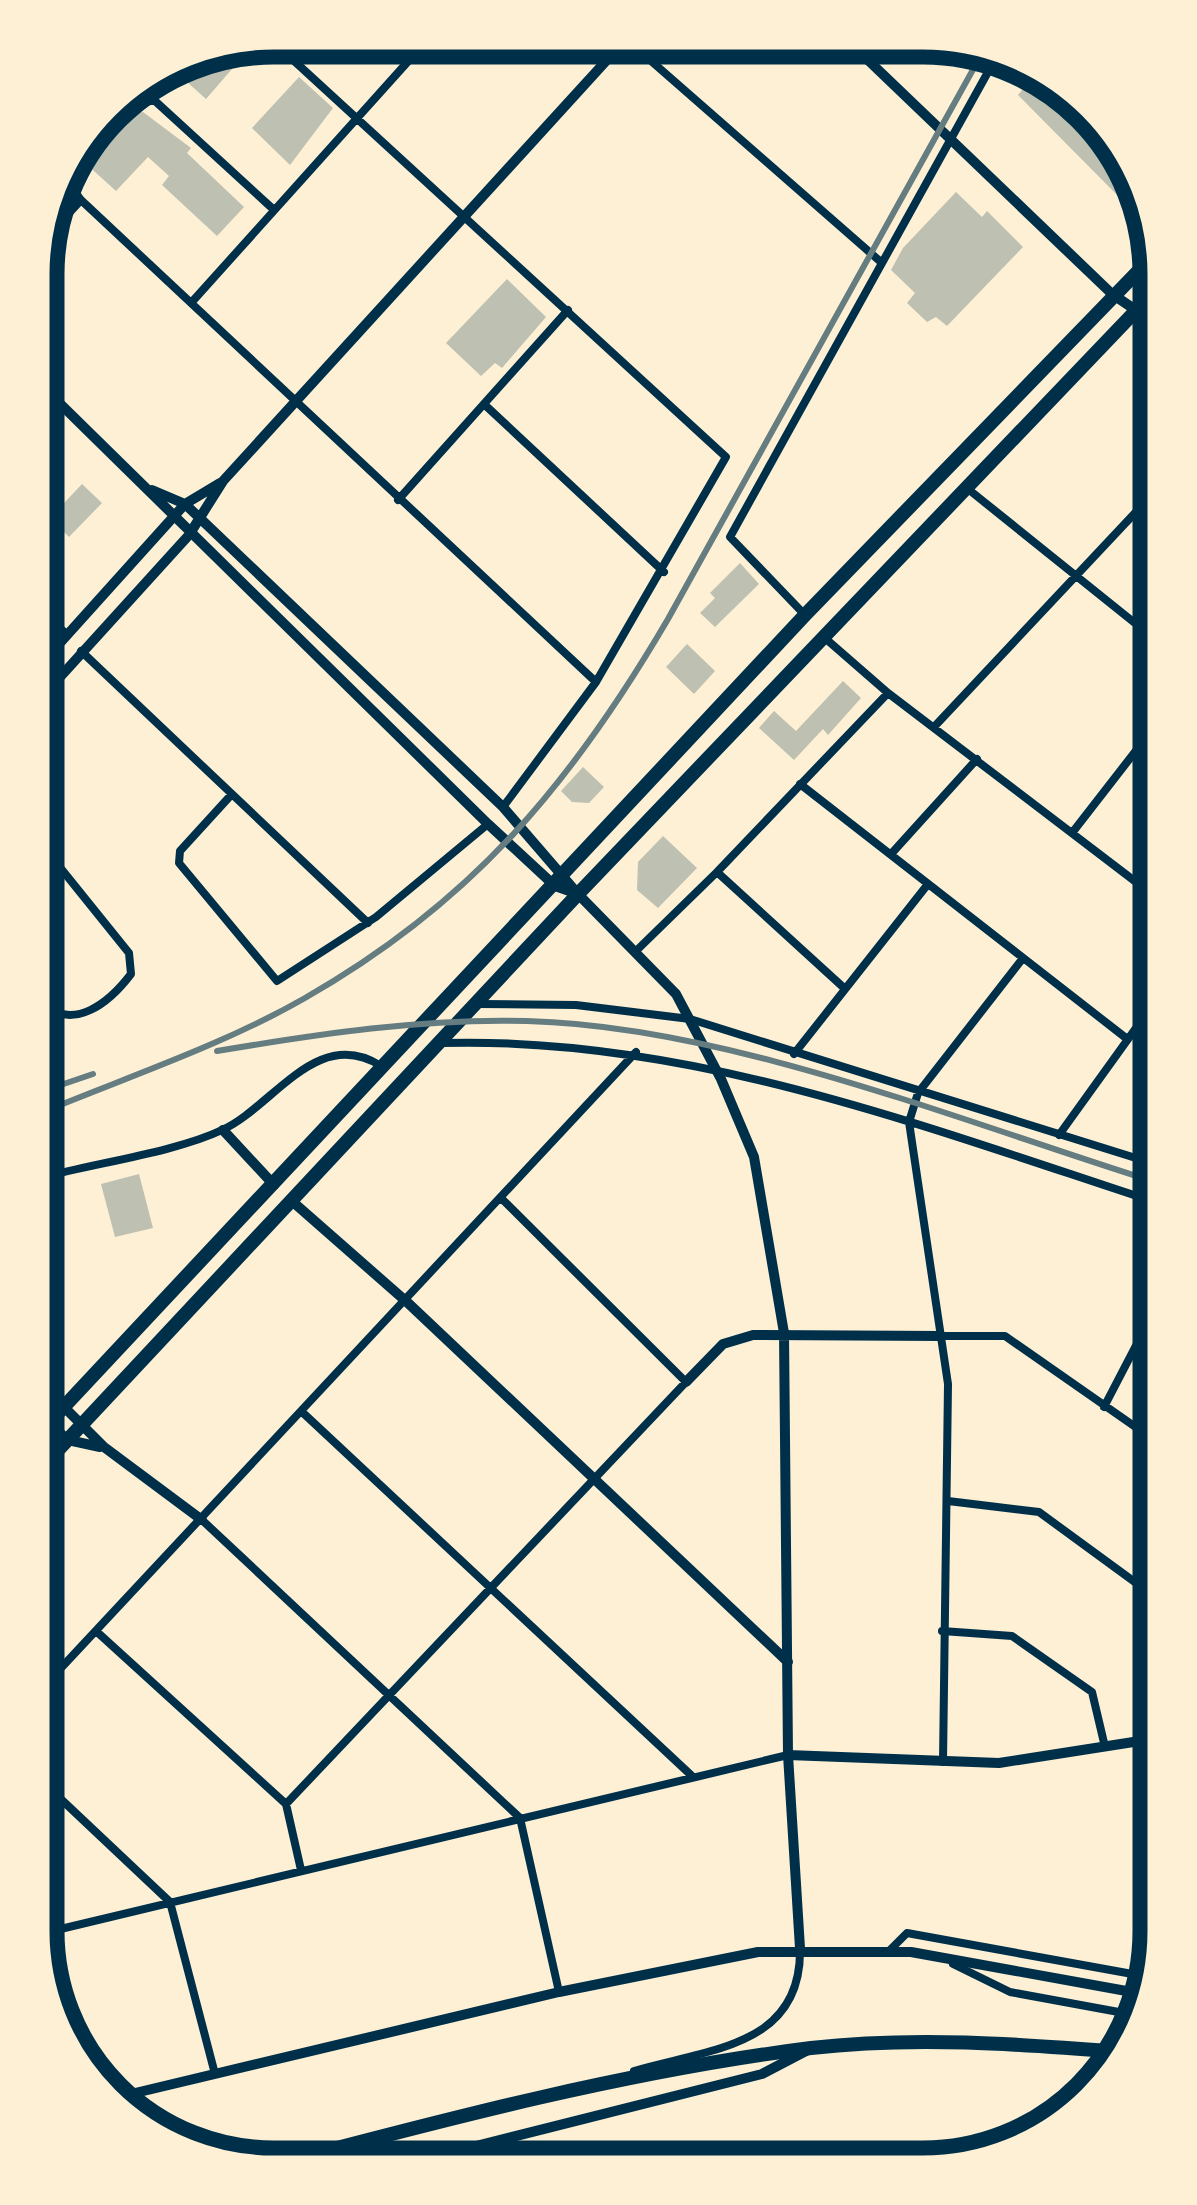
<svg xmlns="http://www.w3.org/2000/svg" width="1197" height="2205" viewBox="0 0 1197 2205" font-family="Helvetica,sans-serif">
	<style>
		.building { fill: #bec0b2 }
		.lines { fill: none; stroke-linecap: round; stroke-linejoin: round }
		.minor { stroke: #003049; stroke-width: 8 }
		.tertiary { stroke: #003049; stroke-width: 10 }
		.trunk { stroke: #003049; stroke-width: 14 }
		.rail { stroke: #657d81; stroke-width: 6 }
		.rim { fill: none; stroke: #003049; stroke-width: 15 }
	</style>
	<rect width="100%" height="100%" fill="#fdf0d5"/>
	<path class="building" d="M258,39L206,99L167,64L183,54Z
		M904,40H953L930,64Z
		M1036,73L1080,95L1139,183L1123,201L1018,95Z
		M299,77L333,108L290,165L252,128Z
		M143,112L191,148L187,153L244,207L217,236L162,185L169,176L148,157L116,191L73,152L95,123Z
		M956,192L982,217L987,211L1023,247L947,326L936,317L927,322L907,303L915,293L891,270L903,248Z
		M507,279L546,317L502,368L495,363L481,376L446,343Z
		M82,484L102,503L69,537L50,518Z
		M740,563L759,584L715,627L700,613L715,598L710,593Z
		M687,644L715,671L694,694L666,667Z
		M843,681L861,698L828,735L823,729L794,760L759,728L774,711L796,731Z
		M583,767L604,787L589,803L572,802L561,791Z
		M663,836L697,868L658,908L637,890L638,862Z
		M139,1174L153,1228L115,1237L101,1184Z"/>
	<g class="lines">
		<path class="minor" d="M268,37L726,457L596,682L503,807
			M626,39L882,263
			M100,116L154,100L273,209
			M60,171L81,200L596,682
			M38,247L81,200
			M191,303L430,37
			M485,405L664,572
			M968,489L1151,636
			M398,500L568,310
			M40,612L67,634
			M804,614L730,537L998,54
			M826,639L888,693L1153,895
			M81,651L368,923
			M934,727L1150,497
			M800,784L1126,1038
			M232,794L180,851L179,863L277,981L376,917L488,824
			M1072,833L1152,730
			M42,845L129,953L131,974C109,1003 74,1031 43,1004
			M892,853L977,759
			M636,951L717,872
			M843,987L717,872L888,693
			M479,1004L576,1005L690,1019L1155,1164
			M441,1043C689,1036 922,1126 1155,1202
			M794,1054L928,884
			M1059,1135L1154,1003
			M44,1177C95,1163 176,1152 222,1130C273,1107 317,1025 381,1066
			M941,1336H1005L1157,1442
			M1104,1407L1156,1307
			M301,1411L692,1776
			M948,1501L1039,1512L1158,1599
			M202,1520L520,1818L559,1992
			M96,1631L286,1804L686,1382L503,1200
			M942,1631L1012,1636L1092,1692L1105,1747
			M47,1683L636,1052
			M943,1762L948,1384L909,1122L918,1093L1023,958
			M47,1786L170,1902L215,2074
			M286,1804L301,1870
			M48,1932L788,1755
			M890,1950L907,1933L1149,1977
			M953,1964L1010,1992L1135,2015
			M634,2071C708,2049 801,2047 800,1950"/>
		<path class="tertiary" d="M847,40L1112,294L1149,319
			M39,383L488,824L555,886L575,893
			M152,490L185,504L503,807L578,894L676,994L721,1079L754,1157L784,1333L788,1755L800,1948
			M41,664L185,504L220,483
			M41,698L189,535L223,481L627,38
			M223,1130L274,1185
			M293,1202L408,1303L788,1662
			M686,1382L723,1344L753,1335L941,1336
			M45,1388L104,1447L202,1520
			M45,1420L68,1440L100,1447
			M788,1755L999,1763L1159,1738
			M110,2099L559,1992L758,1952H911L1143,1994
			M401,2165L762,2074L806,2051"/>
		<path class="trunk" d="M45,1427L805,615L1149,260
			M45,1464L578,894L1149,297
			M265,2167C443,2120 627,2071 811,2048C914,2036 1018,2044 1121,2052"/>
		<path class="rail" d="M217,1051C318,1034 424,1018 527,1021C727,1026 963,1122 1155,1182
			M43,1091L93,1074
			M43,1112C130,1076 223,1045 305,998C472,903 572,783 668,619L985,48"/>
	</g>
	<path d="M0 0H1197V2205H0ZM274 57H923A217 217 0 0 1 1140 274V1931A217 217 0 0 1 923 2148H274A217 217 0 0 1 57 1931V274A217 217 0 0 1 274 57Z" fill="#fdf0d5" fill-rule="evenodd"/>
	<path class="rim" d="M274 57H923A217 217 0 0 1 1140 274V1931A217 217 0 0 1 923 2148H274A217 217 0 0 1 57 1931V274A217 217 0 0 1 274 57Z"/>
</svg>
